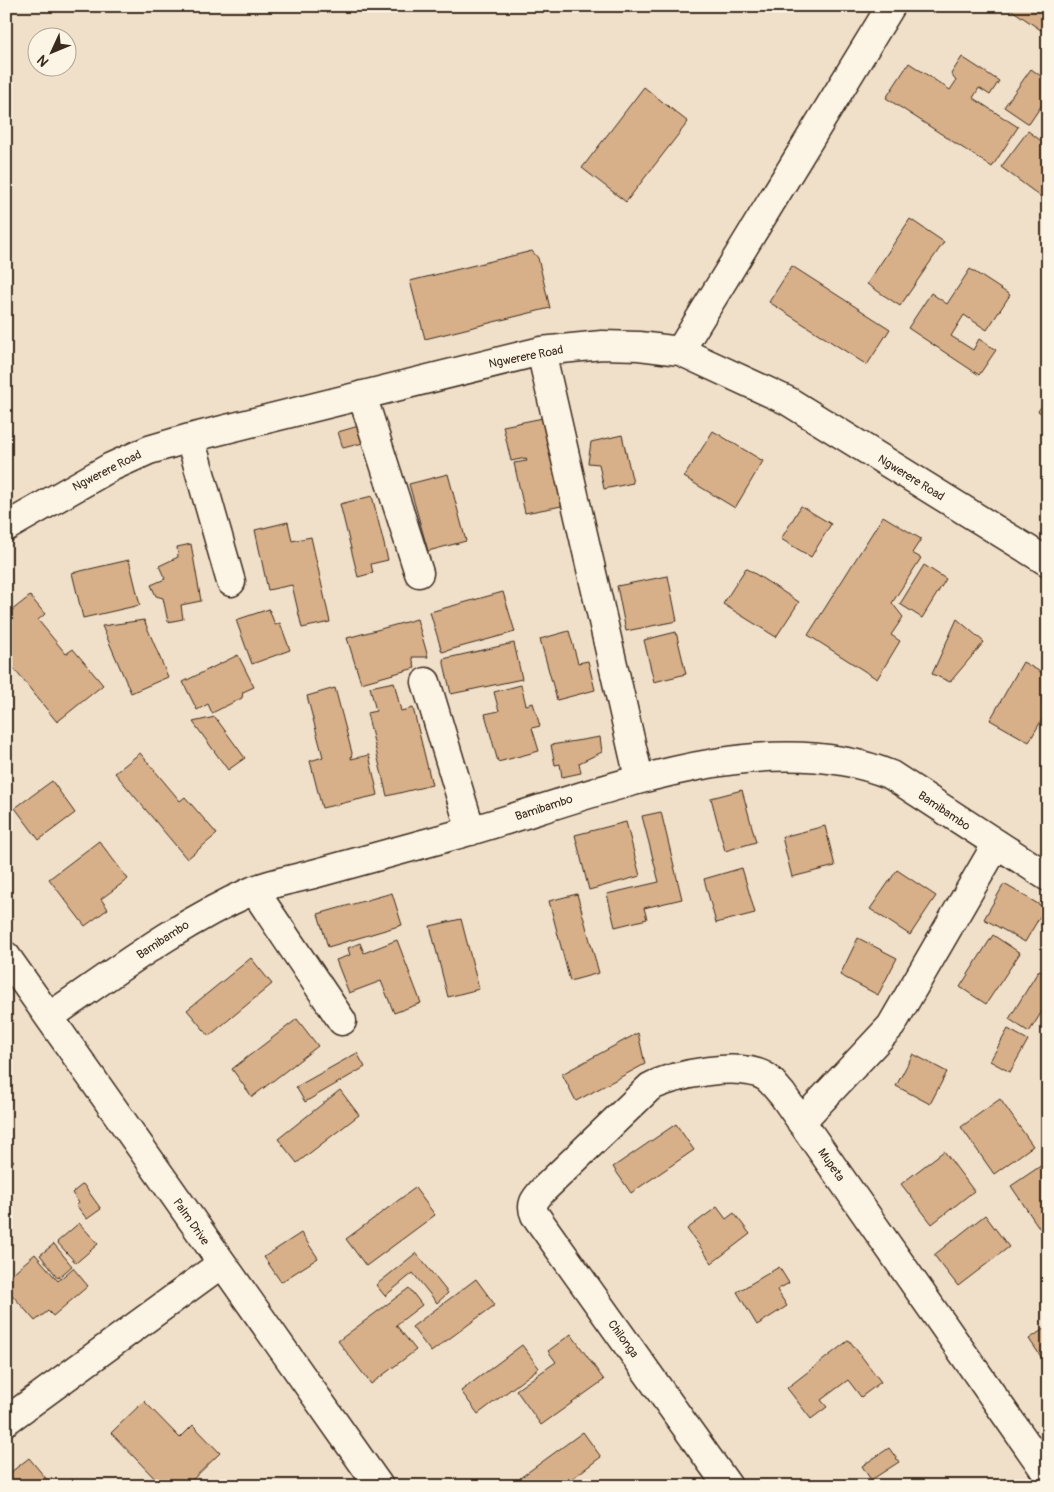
<svg xmlns="http://www.w3.org/2000/svg" width="1054" height="1492" viewBox="0 0 1054 1492" font-family="Pangolin,sans-serif">
	<style>
		.building { fill: #d7b089; stroke: #3b2a1e }
		.lines { fill: none; stroke-linecap: round; stroke-linejoin: round }
		.minor-casing { stroke: #3b2a1e; stroke-width: 31 }
		.minor { stroke: #fcf5e5; stroke-width: 28 }
		.labels { text-anchor: middle; dominant-baseline: central; stroke-width: 5; stroke-linejoin: round; paint-order: stroke }
		.street-label { font-size: 12px; fill: #3b2a1e; stroke: #fcf5e5 }
	</style>
	<rect width="100%" height="100%" fill="#f1e0c9"/>
	<filter id="ink" filterUnits="userSpaceOnUse"><feTurbulence type="fractalNoise" baseFrequency=".02" numOctaves="2"/><feDisplacementMap in="SourceGraphic" scale="10" xChannelSelector="R" yChannelSelector="G"/><feConvolveMatrix kernelMatrix="1 2 1 2 8 2 1 2 1" color-interpolation-filters="sRGB"/></filter>
	<g filter="url(#ink)">
		<path class="building" d="M1006,6H1048V35Z
			M962,57L999,81L990,95L979,88L973,98L1018,127L992,167L886,98L909,63L950,90L956,81L951,74Z
			M1031,69L1048,81V96L1029,124L1004,107Z
			M644,87L688,122L626,202L582,168Z
			M1028,131L1048,146V202L1001,167Z
			M910,219L944,242L900,306L867,284Z
			M532,251L538,258L550,308L425,339L410,281Z
			M792,266L890,329L867,365L769,302Z
			M970,269L1010,295L987,330L964,315L951,336L973,350L979,339L996,350L979,375L908,328L931,293L947,304Z
			M1048,398V418L1038,411Z
			M548,417L567,505L525,513L514,463L527,461L526,458L511,461L503,426Z
			M362,425L367,442L343,448L338,432Z
			M713,431L763,461L735,508L684,477Z
			M622,435L633,483L604,489L599,464L588,463L591,442Z
			M448,474L466,541L428,551L409,484Z
			M372,496L388,560L371,564L373,573L358,577L340,504Z
			M801,506L831,524L811,557L781,539Z
			M883,516L921,539L912,553L921,558L892,603L903,617L891,635L900,641L877,679L808,635Z
			M288,522L292,541L311,537L330,622L302,628L292,585L268,590L255,530Z
			M191,544L201,601L181,605L183,619L168,622L163,598L156,596L151,585L165,579L159,566L178,557L177,547Z
			M129,560L140,605L83,618L72,573Z
			M924,565L946,579L922,618L900,604Z
			M746,568L799,602L776,637L723,604Z
			M668,576L677,621L626,631L617,586Z
			M503,592L515,632L442,652L430,612Z
			M30,596L45,614L38,620L66,654L73,649L103,685L57,722L6,659V615Z
			M269,609L275,625L280,623L290,650L252,664L236,620Z
			M417,619L428,657H412L415,668L361,683L347,638Z
			M957,619L984,642L950,682L932,674Z
			M144,620L168,677L131,693L102,626Z
			M569,631L578,663L588,661L595,690L557,700L540,639Z
			M676,632L686,674L654,682L644,640Z
			M514,643L522,679L451,694L443,659Z
			M238,655L254,687L243,692L242,698L212,713L208,704L197,710L183,682Z
			M1023,662L1048,676V709L1029,742L990,720Z
			M394,682L401,711L413,708L432,785L387,796L367,713L376,711L370,687Z
			M521,685L526,705L533,703L540,726L532,728L539,751L498,762L485,714L499,711L494,692Z
			M335,688L352,753L351,759L369,755L378,795L322,808L310,761L323,757L307,696Z
			M215,717L245,758L228,770L193,722Z
			M600,737L602,752L579,763L581,773L562,777L560,764L555,765L551,745Z
			M140,753L180,801L185,797L217,834L187,859L115,773Z
			M52,781L75,813L39,840L15,808Z
			M742,790L756,842L725,851L711,798Z
			M661,812L682,899L644,908L647,919L615,927L607,894L659,882L642,816Z
			M626,822L640,876L589,890L575,835Z
			M825,826L835,866L792,877L782,837Z
			M99,841L128,879L101,899L108,909L85,926L49,879Z
			M742,868L755,913L716,923L704,879Z
			M897,870L936,896L910,935L870,909Z
			M1004,884L1045,908L1025,942L984,919Z
			M392,893L402,925L328,947L318,914Z
			M577,894L599,973L570,981L549,901Z
			M461,919L479,989L448,997L430,926Z
			M993,935L1020,953L986,1004L960,987Z
			M858,938L897,958L878,995L840,975Z
			M397,940L421,1003L394,1013L381,981L349,993L336,960L350,955L348,948L360,943L364,953Z
			M251,958L272,984L209,1036L187,1010Z
			M1039,970L1048,975V1002L1029,1032L1009,1019Z
			M297,1019L318,1046L252,1097L232,1069Z
			M1008,1029L1028,1040L1010,1072L990,1061Z
			M638,1033L645,1064L576,1101L562,1074Z
			M357,1053L365,1067L305,1102L296,1087Z
			M913,1054L947,1072L930,1104L896,1086Z
			M340,1090L359,1115L297,1163L278,1139Z
			M1000,1099L1033,1146L994,1174L961,1127Z
			M676,1124L694,1150L631,1193L613,1167Z
			M944,1151L974,1191L932,1224L901,1184Z
			M6,1153L14,1161L6,1167Z
			M1048,1161V1224L1040,1229L1011,1186Z
			M83,1184L101,1209L87,1219L76,1205L79,1203L72,1193Z
			M415,1188L435,1215L366,1266L346,1239Z
			M717,1207L726,1219L734,1213L750,1234L712,1263L687,1229Z
			M985,1215L1009,1247L958,1286L934,1255Z
			M79,1223L98,1244L76,1263L57,1242Z
			M301,1233L318,1258L281,1282L264,1257Z
			M54,1244L72,1266L58,1278L40,1255Z
			M416,1253L448,1293L437,1303L413,1273L385,1296L376,1285Z
			M35,1254L58,1281L73,1268L88,1286L53,1316L48,1311L35,1321L6,1288V1279Z
			M779,1267L789,1283L777,1290L787,1306L757,1325L737,1292Z
			M476,1279L495,1305L431,1352L412,1327Z
			M409,1288L422,1305L396,1325L416,1350L371,1384L338,1341Z
			M1048,1326V1367L1029,1339Z
			M571,1334L604,1380L541,1425L516,1390L556,1362L548,1351Z
			M849,1340L881,1382L861,1397L848,1380L821,1400L827,1407L811,1419L787,1388Z
			M522,1345L539,1368L478,1414L461,1391Z
			M144,1401L180,1438L193,1425L220,1453L186,1486H162L111,1433Z
			M583,1432L601,1457L562,1486H526L520,1478Z
			M889,1448L899,1462L871,1480L862,1466Z
			M29,1458L49,1482L45,1486H6V1476Z"/>
		<g class="lines">
			<defs>
				<path id="minor" d="M541,351L639,778
					M680,351L891,6
					M362,395L419,573
					M190,438L231,582
					M6,527L111,467L149,450L190,438L541,351L602,345L639,346L680,351L788,401L1048,562
					M426,682L471,831
					M254,890L342,1021
					M6,956L379,1486
					M49,1017C115,972 179,923 252,891C272,882 296,879 317,873C362,861 407,848 452,836C582,801 758,720 891,775L1048,877
					M801,1122L891,1026L996,845
					M6,1421L221,1264
					M728,1486L535,1215C530,1204 535,1199 543,1190L650,1087C674,1074 742,1061 766,1077C772,1081 777,1089 782,1094L1048,1475"/>
			</defs>
			<use href="#minor" class="minor-casing"/>
			<use href="#minor" class="minor"/>
		</g>
	</g>
	<g class="labels">
		<g class="street-label">
			<text transform="translate(526 357) rotate(-11)">Ngwerere Road</text>
			<text transform="translate(107 471) rotate(-27)">Ngwerere Road</text>
			<text transform="translate(911 478) rotate(32)">Ngwerere Road</text>
			<text transform="translate(544 808) rotate(-18)">Bamibambo</text>
			<text transform="translate(944 811) rotate(34)">Bamibambo</text>
			<text transform="translate(163 940) rotate(-33)">Bamibambo</text>
			<text transform="translate(831 1165) rotate(55)">Mupeta</text>
			<text transform="translate(191 1222) rotate(55)">Palm Drive</text>
			<text transform="translate(623 1339) rotate(54)">Chilonga</text>
		</g>
	</g>
	<rect width="1054" height="1492" fill="none" stroke="#fcf5e5" stroke-width="25"/>
	<rect x="12" y="12" width="1029" height="1467" fill="none" stroke="#3b2a1e" stroke-width="2" filter="url(#ink)"/>
	<g transform="translate(52 52) rotate(226)"><circle r="24" fill="#fcf5e5" stroke="#afa495"/>
	<path d="M0-4L9 19L0 12L-9 19Z" fill="#3b2a1e"/>
	<text y="-8" font-size="14" font-weight="bold" text-anchor="middle" fill="#3b2a1e">N</text>
	</g>
</svg>
